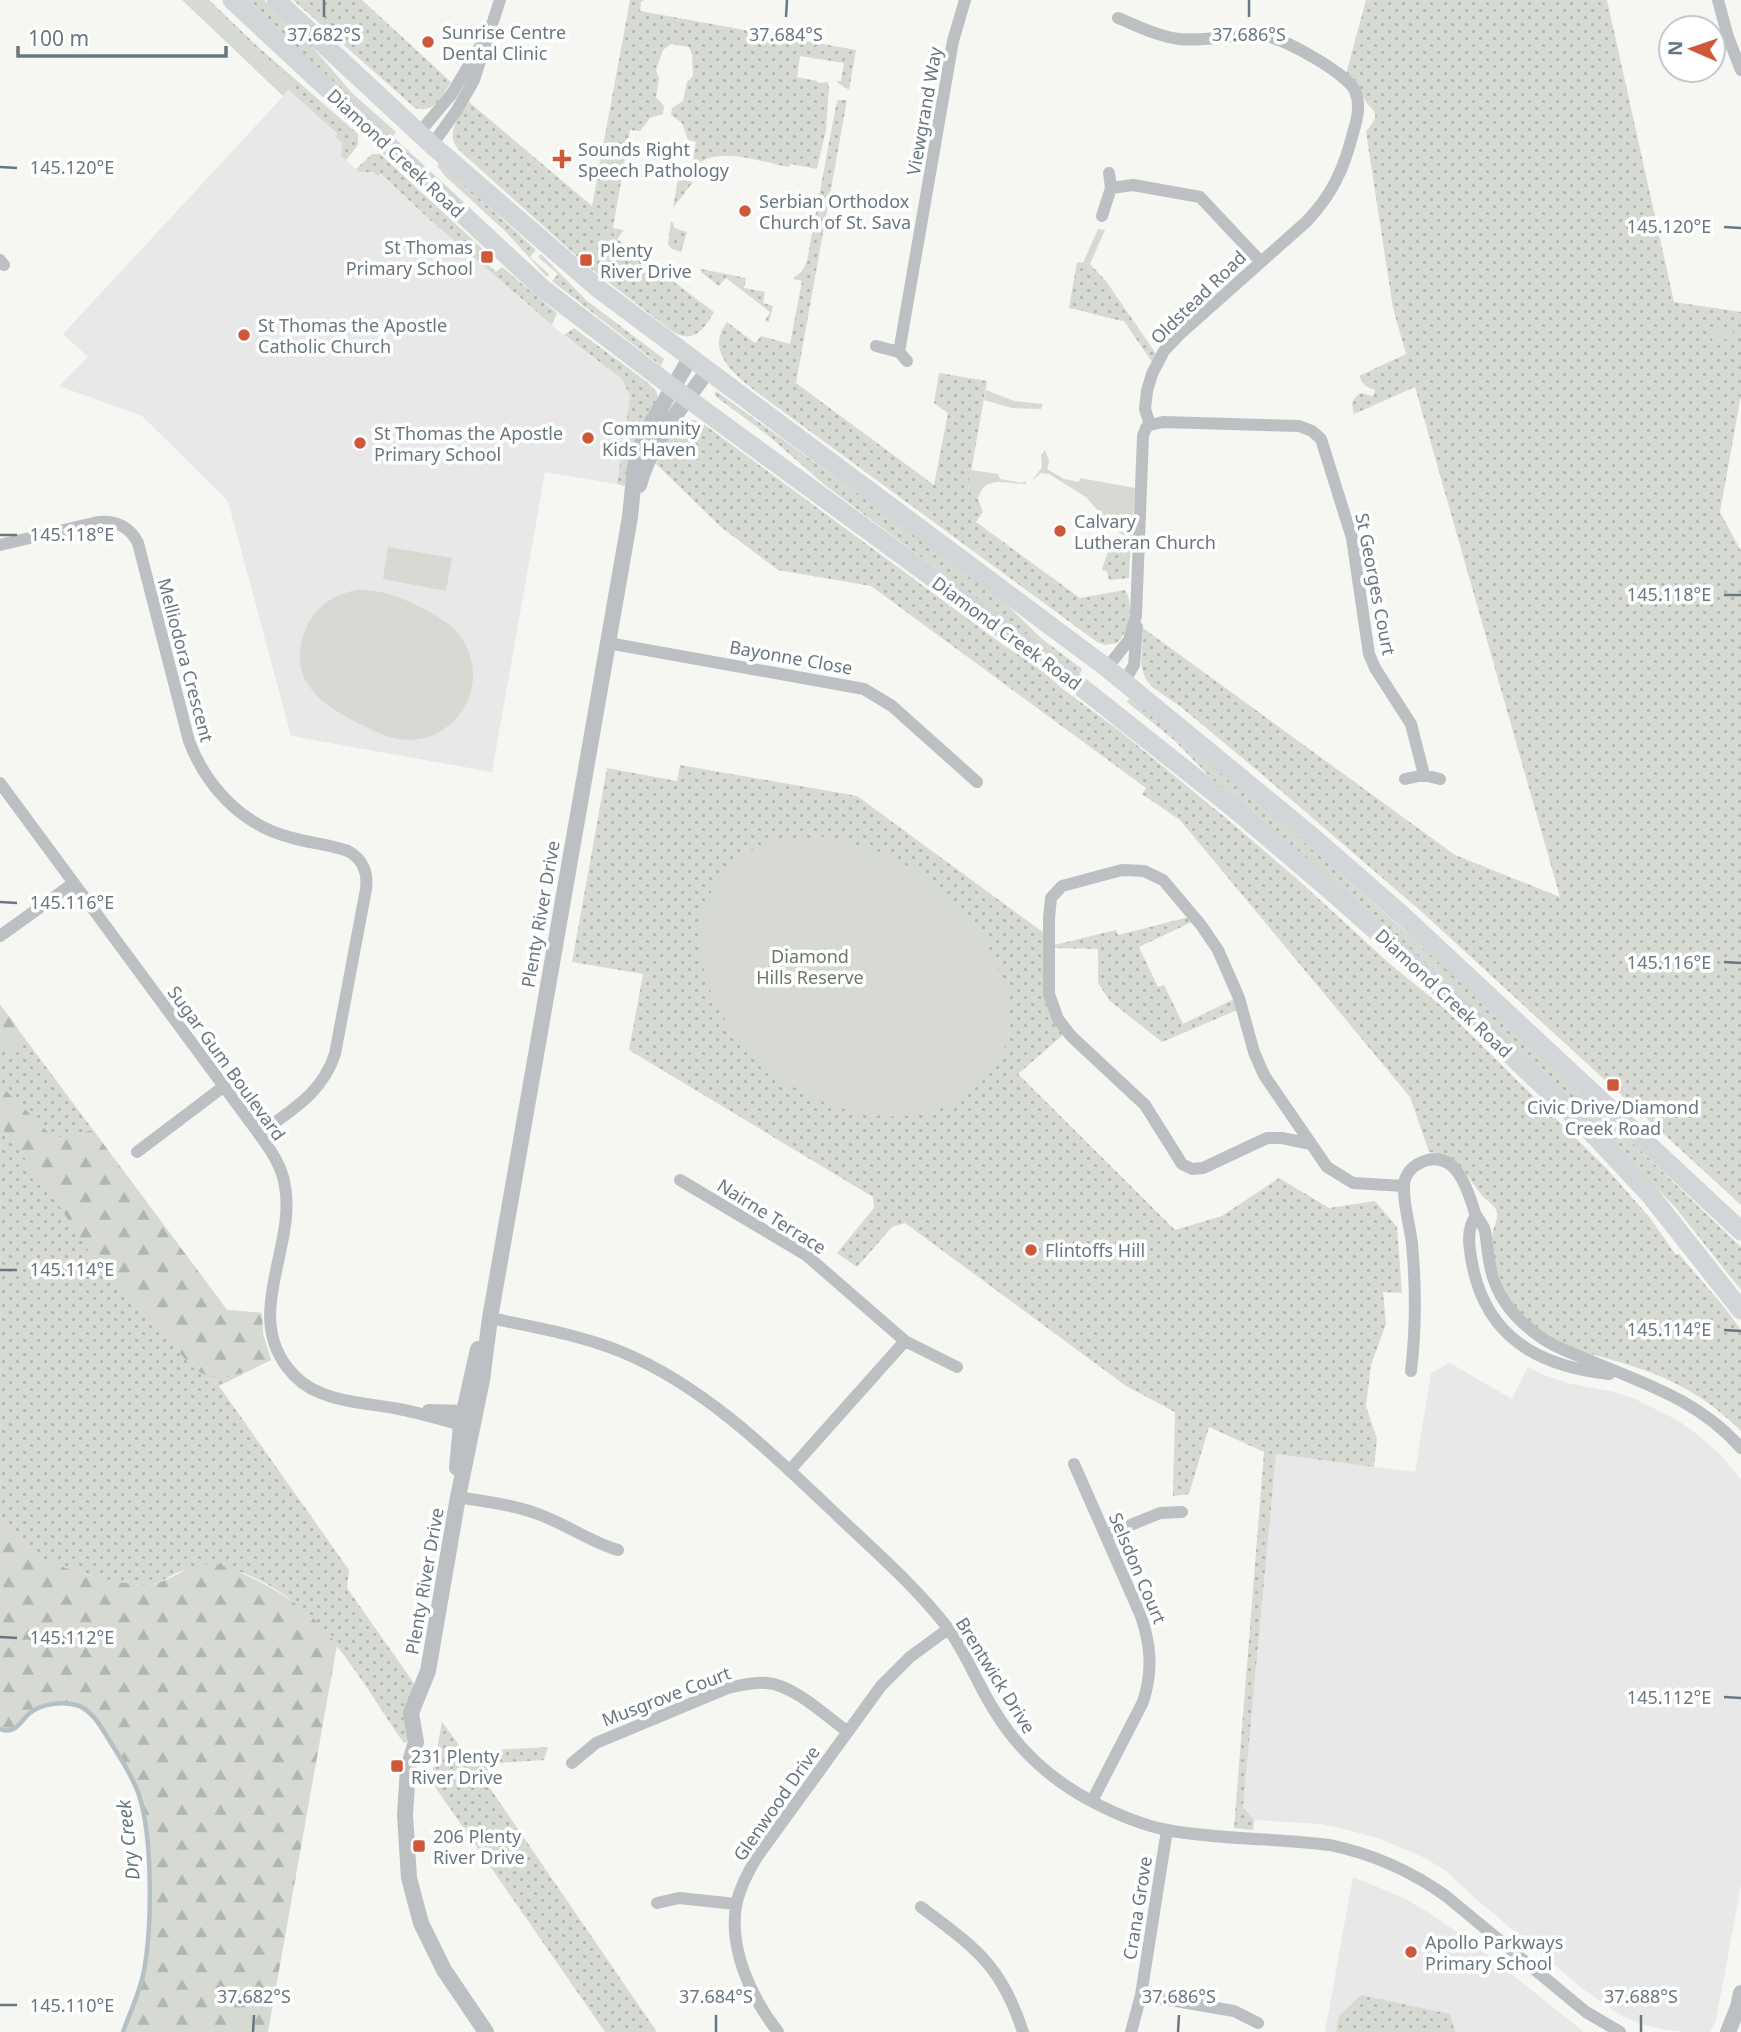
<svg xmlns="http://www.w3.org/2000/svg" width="1741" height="2032" viewBox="0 0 1741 2032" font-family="'Noto Sans',sans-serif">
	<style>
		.built { fill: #e7e8e7 }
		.grass { fill: url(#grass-dots) }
		.forest { fill: url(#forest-firs) }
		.garden { fill: #d6dad3 }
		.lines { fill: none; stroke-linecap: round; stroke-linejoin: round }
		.stream { stroke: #b4c0c3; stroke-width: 4.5 }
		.minor { stroke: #bcc0c3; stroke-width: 12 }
		.tertiary { stroke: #bcc0c3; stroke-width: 16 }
		.primary { stroke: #d2d6d9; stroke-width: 19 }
		.ticks { fill: none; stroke: #697781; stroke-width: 2.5 }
		.poi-dot { fill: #cf583b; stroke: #fff; stroke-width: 2.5 }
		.labels { text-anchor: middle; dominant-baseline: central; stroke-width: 7; stroke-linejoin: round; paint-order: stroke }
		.poi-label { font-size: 18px; fill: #697781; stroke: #fff; text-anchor: start }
		.street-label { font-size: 18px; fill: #697781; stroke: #fff }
		.park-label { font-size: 18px; fill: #6b7967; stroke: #fff }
		.water-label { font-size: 19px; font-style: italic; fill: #64777d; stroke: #fff }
		.ticks-label { font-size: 18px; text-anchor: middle; fill: #697781; stroke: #fff; stroke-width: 7; stroke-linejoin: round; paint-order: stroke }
	</style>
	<defs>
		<pattern id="grass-dots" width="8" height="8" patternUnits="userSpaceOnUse" patternTransform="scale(1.75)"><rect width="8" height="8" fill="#d6dad3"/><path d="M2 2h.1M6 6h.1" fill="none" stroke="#b2b6b1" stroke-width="1.8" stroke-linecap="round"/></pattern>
		<pattern id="forest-firs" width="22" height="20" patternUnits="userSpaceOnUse" patternTransform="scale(1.75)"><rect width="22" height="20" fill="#d6dad3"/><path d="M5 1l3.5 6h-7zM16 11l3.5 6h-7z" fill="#b2b6b1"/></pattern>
	</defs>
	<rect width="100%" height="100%" fill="#f6f6f3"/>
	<path class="built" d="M289,90L337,135L336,137L342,143V156L359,172H373L377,176L380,174L429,219L568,339L622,379L630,396L617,484L545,472L492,772L291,736L228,501L142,416L59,386L88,357L63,334Z
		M1450,1363L1512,1399L1528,1367L1544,1375L1571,1384L1614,1392L1635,1399L1677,1420L1698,1435L1721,1455L1741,1480V1885L1716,2020L1710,2032H1685L1662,2029L1640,2024L1619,2014L1583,1989L1475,1898L1446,1871L1425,1858L1381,1839L1344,1829L1321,1824L1254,1820L1243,1808L1276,1454L1415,1472L1431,1373Z
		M1353,1877L1404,1898L1426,1911L1471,1942L1584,2032H1325Z"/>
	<path class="grass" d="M203,0H209L256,45L358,134V145L346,160L341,156L342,143L336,137L337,134L289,90L294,83Z
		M243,0H264L309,43L352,93L396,132L392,137Z
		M293,0H362L451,82C442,96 435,114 415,108Z
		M630,0H645L641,2L640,11L856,50L849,90L838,83L837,81H841L844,63L800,56L797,77L817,81L819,83L828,82L829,87L826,130L817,169L791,164L789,167C765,163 711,143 695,168L692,166L696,142L688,140L682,123L671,115L672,108L683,101L687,82L693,76L692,55L689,47L671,44L663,50L656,70L659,78L656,97L664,106L663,114L650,118L640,131L630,130L613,228L624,230L617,239L714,312C702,333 691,345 669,329L590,268L461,152C443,134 458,120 469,102L592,206Z
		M1366,0H1607L1674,302L1741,312V395L1720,512L1741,551V1205L1423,913L1258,771L1181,707L1152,687L1145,678L1141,665L1143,628L1455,855L1560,897L1415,387L1354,414C1351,403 1352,400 1360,393L1373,396L1375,390L1365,386L1359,376L1406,354L1393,308L1369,152L1366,131C1385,110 1370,112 1363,97C1358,86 1356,81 1346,74Z
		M838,100H847L796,383L934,485L948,413L934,403L939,373L987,381L968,489L978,499L983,512L976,522L1080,598L1125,590C1135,605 1129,632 1117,643L1105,645L1097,642L758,393C736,376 704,352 727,322L755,343L761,336L790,344L802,281L793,279L803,270L807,261L836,105Z
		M372,154H380L485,251L480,258L496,272L502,267L557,313L552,325L429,219L381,174L377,176L373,172H359L356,169Z
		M440,162L536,250L530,257L549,274L547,277L506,232L446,177L437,166Z
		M678,179L693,182L673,208Z
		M671,221L674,224V228L687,232L681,252L672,249L668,244Z
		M541,254L586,300L664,359L661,366L552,281L558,274L538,257Z
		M1077,262L1090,264L1106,281L1156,354L1152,362L1124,321C1104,318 1089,312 1069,308Z
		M701,269L746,278L744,288L765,292L763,303L773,306L769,322L765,321L770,312L726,278L719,286L701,272Z
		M574,328L647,382L656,391L658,397L630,464L625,486L617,484L630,396L622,379L564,335Z
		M716,391L912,533L1007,605L1041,638L1082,669L1079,675L826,486L770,437L718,398L714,394Z
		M688,420H694L705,425L1002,644L1045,672L1059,686L1121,732L1227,819L1296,878L1390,964L1445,1009L1608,1170L1650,1218L1676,1255L1679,1254C1699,1279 1723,1303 1741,1330V1431C1711,1401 1677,1381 1638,1368C1590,1351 1557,1352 1520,1312C1502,1293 1493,1264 1492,1238C1492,1230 1498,1222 1497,1213C1495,1203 1485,1201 1480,1193C1464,1172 1458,1154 1429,1152L1410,1097L1180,820L1142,794L1146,788L871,586L778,570L721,527L656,464C664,449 671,427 688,420Z
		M1109,536L1126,546L1130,551L1129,578L1109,580L1107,572L1102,569L1110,546Z
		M1130,698C1345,868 1544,1057 1741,1247V1290L1675,1207L1580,1110L1213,780L1174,740L1127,702Z
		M680,765L857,796L1044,933L1045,1000L1052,1018L1063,1035L1018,1074L1175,1230L1222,1216L1279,1178L1329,1208L1375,1201L1397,1227L1402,1293L1383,1292L1386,1324L1371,1365L1366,1406L1377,1439L1374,1467L1276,1454L1243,1807L1254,1820L1253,1830L1234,1828L1264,1452L1209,1427L1189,1494L1173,1496L1175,1412L1126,1386L905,1223L892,1227L857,1267L837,1253L874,1208L873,1197L629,1050L643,974L572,962L607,768L677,781Z
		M1189,917L1192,922L1139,947L1158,987L1164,985L1183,1024L1234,999L1237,1010L1162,1042L1110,1001L1098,983V949L1054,948V945L1116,930L1118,935Z
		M0,1005L227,1310L262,1313L263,1334L271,1360L219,1386L349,1570L347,1588L418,1689L409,1741L404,1743C358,1677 321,1602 241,1572C235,1570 189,1569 182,1571C170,1574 162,1584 148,1585C128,1587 58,1569 40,1557C24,1546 12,1529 0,1514Z
		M442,1722L473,1764L494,1750L548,1747L544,1760L496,1763L489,1767L485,1781L657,2032H605L431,1781Z
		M1361,1995L1450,2014L1455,2032H1336L1339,2016Z"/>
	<path class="forest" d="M0,1005C10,1018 23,1029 20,1046L13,1050L0,1045Z
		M0,1085L49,1133C66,1142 76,1134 93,1130L227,1310L262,1313L263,1334L271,1360C245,1372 217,1388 191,1366L151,1318L94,1259L48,1189L0,1126Z
		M0,1514C13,1529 24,1546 40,1557C59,1569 133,1589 154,1584C175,1579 191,1562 214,1564C226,1565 239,1572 250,1577C285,1594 314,1613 337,1645L268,2032H123C130,2012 140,1992 144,1971C152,1927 153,1838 139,1795C133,1777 121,1759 111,1743C103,1730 92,1709 76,1705C62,1701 41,1704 30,1713C20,1721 16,1735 0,1729Z"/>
	<path class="garden" d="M182,0H203L295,83L283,96Z
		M1098,229L1105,230L1090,264L1083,263Z
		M1733,327V339L1712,340V328Z
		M986,390L1014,401L1043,404L1041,409L1012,408L984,400Z
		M1045,450L1049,461L1047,469L1064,479L1079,482L1080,478L1135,488L1132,536L1127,538L1114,529L1086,497L1049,474L1041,473L1032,481L1042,467L1041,455Z
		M971,470L998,474L1000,479L1022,483L1025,481L1027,484C1007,485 985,473 978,499L968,489Z
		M388,547L452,558L446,591L383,579Z
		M356,590C384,588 421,605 444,621C465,635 477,661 472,686C466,720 434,745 399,739C385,737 372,730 360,724C321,705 286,680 305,631C313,608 333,595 356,590Z
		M824,837C865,846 901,858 935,884C948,893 963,908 973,921C990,945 1015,999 1010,1029C1001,1076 959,1110 914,1115C826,1127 730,1061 706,977C696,944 695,918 714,887C728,864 750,847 777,841C792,838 808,838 824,837Z"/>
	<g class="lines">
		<path class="stream" d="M0,1729C16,1735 20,1721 30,1713C41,1704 62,1701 76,1705C92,1709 103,1730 111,1743C121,1759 133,1777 139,1795C153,1838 152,1927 144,1971C140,1992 130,2012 123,2032"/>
		<path class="minor" d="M1718,0L1728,37L1741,70
			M419,133L451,95L481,45
			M432,145L457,110L474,80L500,0
			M1111,188L1133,185L1200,197L1260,261
			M1102,216L1111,188L1109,173
			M0,260L4,265
			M876,346L899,352L907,361
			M899,352L953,41L965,0
			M1150,425L1163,422L1299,426L1312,431L1321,439L1352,538L1369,654L1375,668L1411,724L1424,775
			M0,545L98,522C116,520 130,527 138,543L189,741C206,786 241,824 289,837C308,843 329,844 348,851C363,859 368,873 366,889L335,1054C322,1094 291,1110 259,1134
			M608,643L864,689L892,706L977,782
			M1107,668L1129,640L1136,616L1143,436L1146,428L1150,425L1145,409L1147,391L1152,374L1164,351L1180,334L1306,222C1332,195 1344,169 1353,133C1357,120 1361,105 1355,91C1348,74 1284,38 1265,36C1236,33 1207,42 1179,39C1157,36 1138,26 1118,18
			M1124,682L1134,665L1137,627
			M1405,779L1424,775L1440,779
			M0,783L259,1134C270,1149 282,1166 285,1186C296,1246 245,1313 287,1367C296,1379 307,1388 321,1393C345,1403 373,1404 399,1409C420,1413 441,1419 461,1425
			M0,936L74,883
			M1311,1144L1282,1138H1267L1203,1168L1192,1169L1182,1164L1145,1105L1071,1036L1058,1019L1049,994V918L1051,898L1062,886L1122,870L1144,871L1163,880L1201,925L1218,950L1239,998L1254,1052L1264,1075L1327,1167L1353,1183L1404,1186
			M137,1152L223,1087
			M680,1180L806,1255L905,1341L957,1367
			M1476,1216C1466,1229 1469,1247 1472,1263C1486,1338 1539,1366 1609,1374
			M490,1318C534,1327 580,1335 622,1352C706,1387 775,1456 840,1518C877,1553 916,1587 947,1627C966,1653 977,1683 994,1710C1018,1750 1051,1780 1093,1802C1116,1814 1142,1825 1167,1830C1220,1840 1276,1838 1330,1845C1373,1854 1411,1871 1446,1896L1586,2012L1620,2032
			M1411,1371C1416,1329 1416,1287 1412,1244C1410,1225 1403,1205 1404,1186C1404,1175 1412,1166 1422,1162C1456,1148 1468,1190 1475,1213C1478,1220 1483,1223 1485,1231C1488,1249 1488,1266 1495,1283C1502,1301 1515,1317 1530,1329C1548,1345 1569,1352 1591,1361C1646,1384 1700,1401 1741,1448
			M428,1410L464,1411
			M1074,1464L1141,1616C1151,1646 1153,1671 1143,1702L1092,1801
			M790,1470L905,1341
			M458,1497C487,1502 516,1505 543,1516C569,1526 591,1542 618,1550
			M1106,1535L1160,1513L1182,1512
			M572,1763L596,1743L728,1688C741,1685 754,1682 767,1683C794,1685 827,1717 848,1732
			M657,1903L679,1898L736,1904
			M921,1907C975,1948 1001,1964 1023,2032
			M1141,1995L1234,2011L1258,2023
			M778,2032C751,1997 727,1947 737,1901C741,1885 748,1872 757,1857L881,1686L910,1657L948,1629
			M1131,2032L1141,1995L1167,1830"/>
		<path class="tertiary" d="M639,485C651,441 683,406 708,370
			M457,1468L461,1425L478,1349
			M486,2032L444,1970L421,1923L409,1878L405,1815L408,1768L416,1742L411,1713L428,1671L458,1497L482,1380L490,1318L630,517L635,467L640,448L651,424L691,357
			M1728,2032L1738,2007L1741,1993"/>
		<path class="primary" d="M232,0L542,288L672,387L1066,675L1231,806L1331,891L1447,994L1592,1133L1650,1195L1741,1310
			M276,0L432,145L600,290L1107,668L1308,833L1402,915L1741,1231"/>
	</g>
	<path class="ticks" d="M324,17V0M786,17L787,0M1249,17V0M0,167L17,168M1724,227L1741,228M0,535H17M1724,595H1741M0,902L17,903M1724,962L1741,963M0,1270H17M1724,1330L1741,1331M0,1637L17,1638M1724,1697L1741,1698M0,2005H17M253,2032L254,2015M716,2032V2015M1178,2032L1179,2015M1641,2032V2015"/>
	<g class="poi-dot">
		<circle cx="428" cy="42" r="7"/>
		<path d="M558.5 148.5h7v7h7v7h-7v7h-7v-7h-7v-7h7z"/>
		<circle cx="745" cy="211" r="7"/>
		<rect x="480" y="250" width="14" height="14" rx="3.5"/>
		<rect x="579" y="253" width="14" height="14" rx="3.5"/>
		<circle cx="244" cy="335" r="7"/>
		<circle cx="588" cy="438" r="7"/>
		<circle cx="360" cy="443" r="7"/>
		<circle cx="1060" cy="531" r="7"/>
		<rect x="1606" y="1078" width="14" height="14" rx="3.5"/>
		<circle cx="1031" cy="1250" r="7"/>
		<rect x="390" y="1759" width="14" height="14" rx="3.5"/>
		<rect x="412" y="1839" width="14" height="14" rx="3.5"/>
		<circle cx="1411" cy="1952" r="7"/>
	</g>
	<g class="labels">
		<g class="poi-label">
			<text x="442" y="32">Sunrise Centre<tspan x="442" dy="21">Dental Clinic</tspan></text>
			<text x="578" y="149">Sounds Right<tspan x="578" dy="21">Speech Pathology</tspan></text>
			<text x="759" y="201">Serbian Orthodox<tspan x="759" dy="21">Church of St. Sava</tspan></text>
			<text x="473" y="247" text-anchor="end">St Thomas<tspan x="473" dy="21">Primary School</tspan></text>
			<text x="600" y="250">Plenty<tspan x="600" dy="21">River Drive</tspan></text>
			<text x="258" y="325">St Thomas the Apostle<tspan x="258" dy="21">Catholic Church</tspan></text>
			<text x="602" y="428">Community<tspan x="602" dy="21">Kids Haven</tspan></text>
			<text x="374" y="433">St Thomas the Apostle<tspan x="374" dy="21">Primary School</tspan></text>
			<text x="1074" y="521">Calvary<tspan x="1074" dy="21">Lutheran Church</tspan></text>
			<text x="1613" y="1107" text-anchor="middle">Civic Drive/Diamond<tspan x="1613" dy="21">Creek Road</tspan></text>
			<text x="1045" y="1250">Flintoffs Hill</text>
			<text x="411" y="1756">231 Plenty<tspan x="411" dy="21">River Drive</tspan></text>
			<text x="433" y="1836">206 Plenty<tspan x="433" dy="21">River Drive</tspan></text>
			<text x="1425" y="1942">Apollo Parkways<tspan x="1425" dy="21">Primary School</tspan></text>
		</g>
		<g class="street-label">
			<text transform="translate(924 111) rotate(-80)">Viewgrand Way</text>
			<text transform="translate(396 153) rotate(43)">Diamond Creek Road</text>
			<text transform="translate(1198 297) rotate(-44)">Oldstead Road</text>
			<text transform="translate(1376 584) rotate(79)">St Georges Court</text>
			<text transform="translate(1007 633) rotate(36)">Diamond Creek Road</text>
			<text transform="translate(791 657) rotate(10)">Bayonne Close</text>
			<text transform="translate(186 660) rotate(75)">Melliodora Crescent</text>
			<text transform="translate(540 914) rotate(-80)">Plenty River Drive</text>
			<text transform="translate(1444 993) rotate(43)">Diamond Creek Road</text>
			<text transform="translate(227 1063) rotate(54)">Sugar Gum Boulevard</text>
			<text transform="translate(772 1216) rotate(32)">Nairne Terrace</text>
			<text transform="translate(1138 1568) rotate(67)">Selsdon Court</text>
			<text transform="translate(424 1581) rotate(-80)">Plenty River Drive</text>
			<text transform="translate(996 1675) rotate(58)">Brentwick Drive</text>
			<text transform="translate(666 1696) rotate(-21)">Musgrove Court</text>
			<text transform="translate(776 1803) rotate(-55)">Glenwood Drive</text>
			<text transform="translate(1137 1908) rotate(-81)">Crana Grove</text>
		</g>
		<g class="park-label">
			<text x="810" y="956">Diamond<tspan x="810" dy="21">Hills Reserve</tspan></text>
		</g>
		<g class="water-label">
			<text transform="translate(128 1840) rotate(-97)">Dry Creek</text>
		</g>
	</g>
	<g class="ticks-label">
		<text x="324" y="41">37.682°S</text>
		<text x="786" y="41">37.684°S</text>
		<text x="1249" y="41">37.686°S</text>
		<text x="72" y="174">145.120°E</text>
		<text x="1669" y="233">145.120°E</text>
		<text x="72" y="541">145.118°E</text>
		<text x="1669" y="601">145.118°E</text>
		<text x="72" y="909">145.116°E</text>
		<text x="1669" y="969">145.116°E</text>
		<text x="72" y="1276">145.114°E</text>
		<text x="1669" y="1336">145.114°E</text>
		<text x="72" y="1644">145.112°E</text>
		<text x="1669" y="1704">145.112°E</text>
		<text x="254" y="2003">37.682°S</text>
		<text x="716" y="2003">37.684°S</text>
		<text x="1179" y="2003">37.686°S</text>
		<text x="1641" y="2003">37.688°S</text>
		<text x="72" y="2012">145.110°E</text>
	</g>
	<g transform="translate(1692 49) rotate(272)"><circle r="33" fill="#ffffff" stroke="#c3c9cd" stroke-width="2"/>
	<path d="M0-5L12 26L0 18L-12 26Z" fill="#cf583b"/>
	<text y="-10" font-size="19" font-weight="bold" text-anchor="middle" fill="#697781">N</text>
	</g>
	<path d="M18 46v10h208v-10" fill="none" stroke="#697781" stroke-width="3.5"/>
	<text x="28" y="46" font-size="21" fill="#697781" stroke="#ffffff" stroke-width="5" paint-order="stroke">100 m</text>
</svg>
